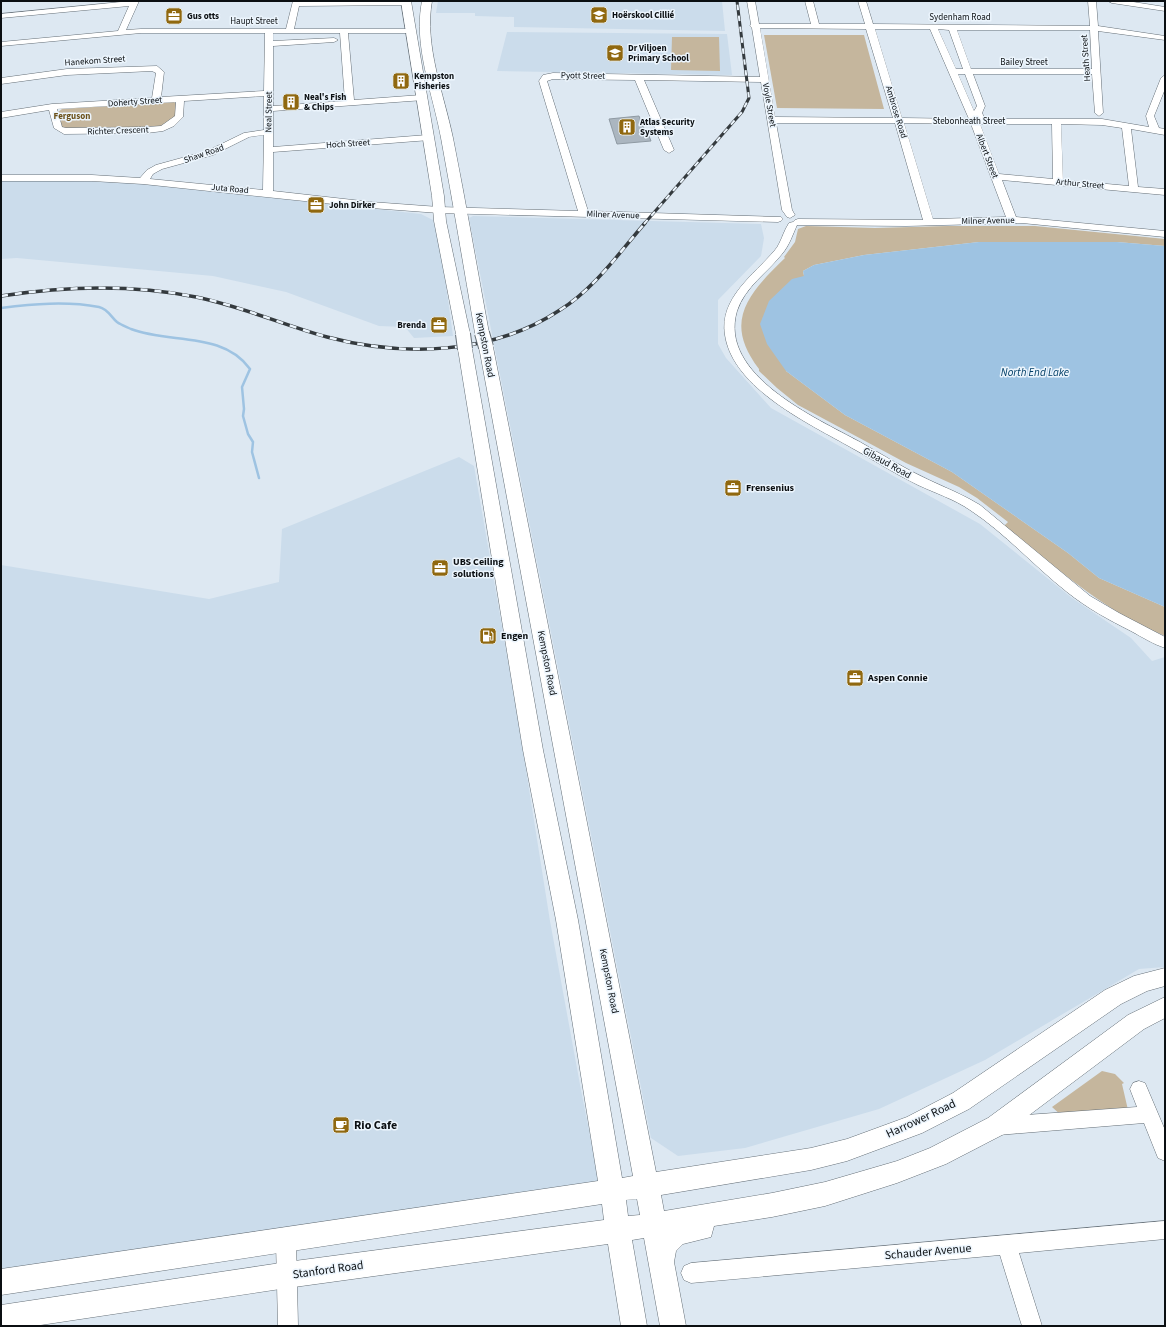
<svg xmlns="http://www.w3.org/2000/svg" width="1166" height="1327" viewBox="0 0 1166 1327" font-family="'Source Sans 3',sans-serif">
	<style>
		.built { fill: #cbdceb }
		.green { fill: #c5b69d }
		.water { fill: #9ec3e2 }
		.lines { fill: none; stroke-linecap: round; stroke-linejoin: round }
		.stream { stroke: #9ec3e2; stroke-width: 2.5 }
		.building { fill: #abb6c0; stroke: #8f9aa3 }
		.minor-casing { stroke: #656f77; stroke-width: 1 }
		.major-casing { stroke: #656f77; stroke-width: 1 }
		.minor { fill: #fff; fill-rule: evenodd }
		.major { fill: #fff; fill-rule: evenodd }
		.rail-far1-casing { stroke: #343a3e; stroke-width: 3 }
		.rail-casing { stroke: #343a3e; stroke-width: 3.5 }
		.rail-far1 { stroke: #ecf5fd; stroke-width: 2; stroke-dasharray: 5.5; stroke-linecap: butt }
		.rail { stroke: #ecf5fd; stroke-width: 2.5; stroke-dasharray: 7; stroke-linecap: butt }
		.major-bridge-casing { stroke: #656f77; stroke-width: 16; stroke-linecap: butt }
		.major-bridge { stroke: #fff; stroke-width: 14 }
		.labels { text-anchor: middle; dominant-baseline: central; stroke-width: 3; stroke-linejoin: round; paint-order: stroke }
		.far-poi-label { font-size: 9px; font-weight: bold; fill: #0b0f12; stroke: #ecf5fd; text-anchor: start }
		.far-street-label { font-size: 9px; fill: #0b0f12; stroke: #ecf5fd }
		.far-neighbourhood-label { font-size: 9px; font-weight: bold; fill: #6c5119; stroke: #ecf5fd }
		.street-label { font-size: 10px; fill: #0b0f12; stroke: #ecf5fd }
		.poi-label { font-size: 10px; font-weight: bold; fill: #0b0f12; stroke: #ecf5fd; text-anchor: start }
		.water-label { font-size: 11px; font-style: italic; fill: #003e66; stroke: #ecf5fd }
		.near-street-label { font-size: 12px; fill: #0b0f12; stroke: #ecf5fd }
		.near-poi-label { font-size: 12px; font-weight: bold; fill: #0b0f12; stroke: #ecf5fd; text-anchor: start }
	</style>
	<rect width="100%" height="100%" fill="#dde8f2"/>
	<path class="built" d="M438,1H722L725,31L514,27V17L475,16V13H436Z
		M507,32L727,34L732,75L497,71Z
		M1,179L137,183L421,214L433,220L441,249L453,336L414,338L405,327L379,326L286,292L213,276L17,258L1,259Z
		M473,216L761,224L764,238L761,256L718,300V344L726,358L771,408L980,524L1072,598L1131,638L1152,661L1165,657V967L1139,969L985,1060L879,1109L745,1148L678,1156L651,1138L469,218Z
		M459,457L474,466L516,707L550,921L581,1090L600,1186L1,1271V565L209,599L279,582L282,529Z"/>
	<path class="green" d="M764,35H864L884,109L777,108Z
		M672,37H719L720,71L671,70Z
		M174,102L177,104L175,117L161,126L151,128L69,130L62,128L57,113L62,109Z
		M806,226L875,228L948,226H1035L1165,239V246L1117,242H979L864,255L814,265L803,271L804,276L786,371L845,415L952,472L1068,553L1099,578L1165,607V636C1104,612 1055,566 1004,526L1008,522L977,498L959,487L906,463L798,405L777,388L759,371V369C722,321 749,293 785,258L784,257L795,242L798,229Z
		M1102,1071L1115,1074L1124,1083L1122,1084L1128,1110L1062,1116L1052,1107Z"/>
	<path class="water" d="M979,242H1117L1165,246V607L1099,578L1068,553L952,472L845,415L786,371L767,344L760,324L769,301L792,279L804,276L803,271L814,265L864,255Z"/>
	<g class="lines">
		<path class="stream" d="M1,308C33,304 66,301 99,307C108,309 111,317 117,322C121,325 127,327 131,329C169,344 223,331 250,369L242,387L244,409L243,416L248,434L253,442L252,452L259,478"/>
	</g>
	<path class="building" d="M639,116L645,131H647L651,141L617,144L609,119Z"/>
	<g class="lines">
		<defs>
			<path id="minor" d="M131,1H139L126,30L141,29H286L293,1H409L410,3L406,5L299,6L294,29H414V33H348L354,100L421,95L425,98L424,100L273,111V147L427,135L430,136L432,138L430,140L273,152V191L371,202L439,207L578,211L539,81L543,75L553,73L760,77L752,28L750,26L751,24L747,1H755L759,24H811L805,1H813L819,24H865L858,1H866L873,24L1090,26L1088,1H1096L1098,26L1165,36V40L1098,31L1103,113L1099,116L1095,113L1092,74H973L985,106L982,113L985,119H1102L1149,127L1146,116L1161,78L1165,75V89L1154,116L1159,128L1165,129V135L1131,129L1138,187L1165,189V195L1002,180L1016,217L1165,231V237L1022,223L906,226L797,225C793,234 789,246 782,254C767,273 745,287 737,311C718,375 816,418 860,442C883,455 905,469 929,480C946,488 964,495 980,505L1090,596L1119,613L1165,637V648C1153,644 1142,637 1131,631C1109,620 1087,608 1067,592C1034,566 1005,533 970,510C954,499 935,493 918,485C895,474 874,460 852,448C810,424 733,389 725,335C719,298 754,275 775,250C781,243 783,232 789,223L793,222L795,220L798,219L923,220L895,123H776L792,210L795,215L790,218L787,217L782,210L761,82L644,80L674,150L669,153L664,150L635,80L553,79L547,81L588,211L781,217L783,219L781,221L778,222L439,213L371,208L143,184L92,181H1V175H92L140,178L147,170L156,165L207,151L244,133L264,130V96L184,101L183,117L174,126L163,131L147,133L64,134L54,128L49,110L1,118V112L52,104L152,98L156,73L152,71L67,75L1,84V78L67,69L157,66L164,72L161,97L264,91L265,33H141L1,46V42L118,31L129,6L1,18V14ZM760,28L866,29L893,118L775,117ZM875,29H930L969,119L902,118ZM938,29L949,30L963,69H956ZM957,30H1090L1092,69H971ZM273,33H340L345,101L273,106V46L334,42L338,40L334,38L273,41ZM958,74H965L977,106L974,111ZM176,102L175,116L161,126L147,127L66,128L62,127L57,109ZM904,123L971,124L1006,217L933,219ZM980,124H1052L1053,179L999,174ZM1061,124L1102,125L1122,128L1129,186L1063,180ZM264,135L263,190L150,179L153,174L162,169L213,155L249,137Z
				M1108,1H1127L1165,7V11L1112,3Z
				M1139,1081L1145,1083L1165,1130V1161L1158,1158L1144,1123L998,1135L992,1132L989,1126L992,1120L998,1117L1137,1107L1130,1089L1133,1083Z
				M1165,1221V1239L1019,1253L1042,1326H1022L1000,1255L691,1283L684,1280L681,1273L684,1266L691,1263Z
				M286,1231L293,1234L296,1241L298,1326H278L276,1241L279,1234Z"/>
			<path id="major" d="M401,1H411L444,196L446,221L470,334L468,337L463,338L458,337L456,334L434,221L432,196Z
				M422,1H432C424,46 444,94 453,138C466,203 477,268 489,333L487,336L482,337L477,336L475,333C464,268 453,203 441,138C433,94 413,46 422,1Z
				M486,343L491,344L493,347L656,1172L811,1148L847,1139L907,1117L953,1093L1105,990L1134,976L1165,968V986L1147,991L1121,1004L969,1109L922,1133L847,1161L811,1170L661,1195L664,1211L772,1193L825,1182L897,1161L930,1148L988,1118L1128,1015L1165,997V1018L1144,1029L1004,1134L946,1164L897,1183L825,1206L772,1217L714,1226L711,1237L683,1244L676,1251L674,1262L686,1326H660L644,1238L632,1240L647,1326H621L608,1244L287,1288L34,1326H1V1305L287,1262L604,1220L602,1204L1,1295V1269L598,1181L556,920L523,750L458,349L460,346L465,345L470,346L472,349L543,750L578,920L622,1178L633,1176L479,347L481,344ZM637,1199L640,1215L628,1216L626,1200Z"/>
		</defs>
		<use href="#minor" class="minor-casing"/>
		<use href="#major" class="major-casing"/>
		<use href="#minor" class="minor"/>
		<use href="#major" class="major"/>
		<defs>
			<path id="rail-far1" d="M644,224L742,112L749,98L737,1"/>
			<path id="rail" d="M1,296C66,286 131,284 196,297C241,306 283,325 327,337C403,357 492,355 560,310C594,289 619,253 645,223"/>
		</defs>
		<use href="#rail-far1" class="rail-far1-casing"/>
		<use href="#rail" class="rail-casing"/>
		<use href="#rail-far1" class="rail-far1"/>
		<use href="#rail" class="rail"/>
		<defs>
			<path id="major-bridge" d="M482,333L486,347
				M463,334L465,349"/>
		</defs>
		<use href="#major-bridge" class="major-bridge-casing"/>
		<use href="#major-bridge" class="major-bridge"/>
	</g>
	<defs>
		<symbol id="school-square" viewBox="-11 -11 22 22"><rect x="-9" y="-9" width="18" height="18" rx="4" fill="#90680f" stroke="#ecf5fd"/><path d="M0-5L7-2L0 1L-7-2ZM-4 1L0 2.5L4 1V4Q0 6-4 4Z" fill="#fff"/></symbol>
		<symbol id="office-square" viewBox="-11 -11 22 22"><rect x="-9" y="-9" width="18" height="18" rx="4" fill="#90680f" stroke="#ecf5fd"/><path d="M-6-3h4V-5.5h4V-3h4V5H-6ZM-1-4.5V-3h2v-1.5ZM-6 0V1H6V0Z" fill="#fff"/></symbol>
		<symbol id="building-square" viewBox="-11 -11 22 22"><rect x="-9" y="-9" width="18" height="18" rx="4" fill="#90680f" stroke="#ecf5fd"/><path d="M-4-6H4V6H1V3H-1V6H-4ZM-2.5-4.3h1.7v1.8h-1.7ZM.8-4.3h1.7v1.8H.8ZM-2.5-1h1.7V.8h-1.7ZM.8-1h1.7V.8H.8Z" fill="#fff"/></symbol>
		<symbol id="fuel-square" viewBox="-11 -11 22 22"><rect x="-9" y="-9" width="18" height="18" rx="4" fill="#90680f" stroke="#ecf5fd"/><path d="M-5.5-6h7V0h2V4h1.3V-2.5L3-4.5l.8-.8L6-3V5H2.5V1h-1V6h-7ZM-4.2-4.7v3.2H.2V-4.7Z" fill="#fff"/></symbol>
		<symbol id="cafe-square" viewBox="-11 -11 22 22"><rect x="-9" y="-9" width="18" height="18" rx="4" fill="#90680f" stroke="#ecf5fd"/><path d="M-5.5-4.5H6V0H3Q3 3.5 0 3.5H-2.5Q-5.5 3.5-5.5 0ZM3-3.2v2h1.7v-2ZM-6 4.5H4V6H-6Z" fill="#fff"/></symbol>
	</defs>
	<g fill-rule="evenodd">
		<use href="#school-square" x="589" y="5" width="20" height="20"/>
		<use href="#office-square" x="164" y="6" width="20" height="20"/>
		<use href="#school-square" x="605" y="43" width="20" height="20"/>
		<use href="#building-square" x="391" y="71" width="20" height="20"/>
		<use href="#building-square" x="281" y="92" width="20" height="20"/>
		<use href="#building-square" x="617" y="117" width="20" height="20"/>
		<use href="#office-square" x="306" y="195" width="20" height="20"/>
		<use href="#office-square" x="429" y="315" width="20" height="20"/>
		<use href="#office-square" x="723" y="478" width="20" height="20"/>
		<use href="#office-square" x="430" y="558" width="20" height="20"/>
		<use href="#fuel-square" x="478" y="626" width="20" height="20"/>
		<use href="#office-square" x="845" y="668" width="20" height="20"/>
		<use href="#cafe-square" x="331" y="1115" width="20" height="20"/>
	</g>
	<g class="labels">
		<g class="far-poi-label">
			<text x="612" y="15">Hoërskool Cillié</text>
			<text x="187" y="16">Gus otts</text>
			<text x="628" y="48">Dr Viljoen<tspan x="628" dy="10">Primary School</tspan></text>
			<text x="414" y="76">Kempston<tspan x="414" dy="10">Fisheries</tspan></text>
			<text x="304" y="97">Neal's Fish<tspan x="304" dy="10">&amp; Chips</tspan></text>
			<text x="640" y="122">Atlas Security<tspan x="640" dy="10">Systems</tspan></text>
			<text x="329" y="205">John Dirker</text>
			<text x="426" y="325" text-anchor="end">Brenda</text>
		</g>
		<g class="far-street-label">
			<text x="960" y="17">Sydenham Road</text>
			<text x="254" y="21">Haupt Street</text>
			<text transform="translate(1086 58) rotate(-94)">Heath Street</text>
			<text transform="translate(95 61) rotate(-4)">Hanekom Street</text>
			<text x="1024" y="62">Bailey Street</text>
			<text transform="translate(583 76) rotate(1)">Pyott Street</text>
			<text transform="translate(135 102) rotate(-4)">Doherty Street</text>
			<text transform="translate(769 105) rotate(80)">Voyle Street</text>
			<text transform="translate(269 112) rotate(-89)">Neal Street</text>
			<text transform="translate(896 112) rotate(73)">Ambrose Road</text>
			<text x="969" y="121">Stebonheath Street</text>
			<text transform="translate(118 131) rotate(-2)">Richter Crescent</text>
			<text transform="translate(348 144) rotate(-4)">Hoch Street</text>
			<text transform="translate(204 154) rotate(-19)">Shaw Road</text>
			<text transform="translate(987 156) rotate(69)">Albert Street</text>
			<text transform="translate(1080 184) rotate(5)">Arthur Street</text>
			<text transform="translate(230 189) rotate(5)">Juta Road</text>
			<text transform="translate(613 215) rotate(2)">Milner Avenue</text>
			<text transform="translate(988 221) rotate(-1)">Milner Avenue</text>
		</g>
		<g class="far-neighbourhood-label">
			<text x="72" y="116">Ferguson</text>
		</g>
		<g class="street-label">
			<text transform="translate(485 345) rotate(79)">Kempston Road</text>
			<text transform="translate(887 463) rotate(29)">Gibaud Road</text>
			<text transform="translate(547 663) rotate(79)">Kempston Road</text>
			<text transform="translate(609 981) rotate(79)">Kempston Road</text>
		</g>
		<g class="poi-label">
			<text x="746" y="488">Frensenius</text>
			<text x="453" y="562">UBS Ceiling<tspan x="453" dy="12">solutions</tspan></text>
			<text x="501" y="636">Engen</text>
			<text x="868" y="678">Aspen Connie</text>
		</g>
		<g class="water-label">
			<text x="1035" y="372">North End Lake</text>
		</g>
		<g class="near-street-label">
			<text transform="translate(921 1119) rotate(-25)">Harrower Road</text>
			<text transform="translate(928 1252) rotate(-5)">Schauder Avenue</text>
			<text transform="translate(328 1270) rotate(-8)">Stanford Road</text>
		</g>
		<g class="near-poi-label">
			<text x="354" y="1125">Rio Cafe</text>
		</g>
	</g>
	<rect width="1166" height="1327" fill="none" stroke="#0b0f12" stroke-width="4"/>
</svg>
